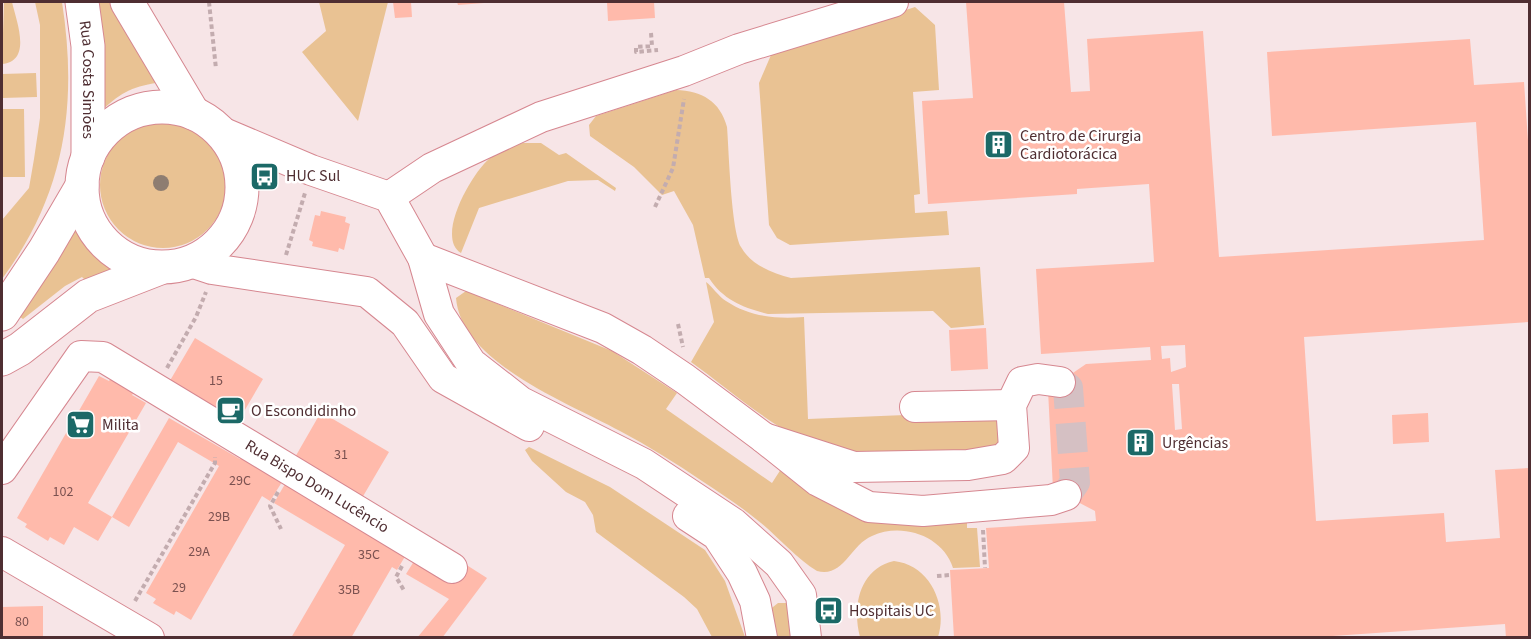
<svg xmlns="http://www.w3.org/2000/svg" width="1531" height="639" viewBox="0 0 1531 639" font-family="'Source Sans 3',sans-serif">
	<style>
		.green { fill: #e9c293 }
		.building { fill: #ffbaab; fill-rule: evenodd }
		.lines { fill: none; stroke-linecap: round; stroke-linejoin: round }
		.minor-tunnel { stroke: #d5c0c3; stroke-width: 30; stroke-dasharray: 30 15; stroke-linecap: butt }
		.minor-casing { stroke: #d68790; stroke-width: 32 }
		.major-casing { stroke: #d68790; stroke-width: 35 }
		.path { stroke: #c3acaf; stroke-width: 4; stroke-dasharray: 4.5 3; stroke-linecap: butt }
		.minor { stroke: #fff; stroke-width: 30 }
		.major { stroke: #fff; stroke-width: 33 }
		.tree { fill: #8e7d71 }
		.labels { text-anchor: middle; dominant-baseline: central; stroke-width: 5; stroke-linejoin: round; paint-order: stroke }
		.number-label { font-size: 14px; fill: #7b5150 }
		.street-label { font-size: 16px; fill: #4f2e32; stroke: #fff }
		.poi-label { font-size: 16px; fill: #4f2e32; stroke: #fff; text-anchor: start }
	</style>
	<rect width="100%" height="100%" fill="#f7e5e7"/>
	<path class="green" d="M4,2H12C16,20 33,61 2,64Z
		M35,2H62C78,105 65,194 2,279V220L29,188L34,159L40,118V25Z
		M96,2H116L163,82C133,86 123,91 101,111Z
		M319,2H388L358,121L302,52L326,31Z
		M915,7L935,25L939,90L913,92L920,194L914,195L915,213L947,211L949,235L790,245L777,238L769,225L759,83L771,55Z
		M36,73L37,97L2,98V74Z
		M676,90C702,91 720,101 727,127C729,152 731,229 741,247C751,265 772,273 791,278L980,267L984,325L951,328L933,311L768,314C744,308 723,300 709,278H705L693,225L674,191L662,195L634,167L590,136L589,125L596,116Z
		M2,109H24L25,177H2Z
		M100 185a63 63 0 1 1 126 0a63 63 0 1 1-126 0Z
		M523,143H541L559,155L566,153L616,188L615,191L598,180L568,181L479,208L461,253C435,237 472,173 489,159C499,151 511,147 523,143Z
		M72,222L87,247L117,272L89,284L82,277L65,286L23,319L17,315Z
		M706,282C712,286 718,296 726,301C750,317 776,319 804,317L808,419L978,412L998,420L999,444L987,450C929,452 865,463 809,442C772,428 725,386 691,362L714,322Z
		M466,291L612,351L677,393L666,409L772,483L783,466L849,511L967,519V528H977L980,567L953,568C943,536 902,522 872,536C850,545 844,578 817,571C797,559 780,539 761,523C743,508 722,494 702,481C676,463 648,446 620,431C571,404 461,363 456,298Z
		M529,447L610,487L705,550L725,581L745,637H712L697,609L684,597L596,532L593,515L585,502L566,492L532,461L525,450Z
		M894,561C930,565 948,605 938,637H860C852,607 859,569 894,561Z
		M778,603H787L797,637H769L768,611Z"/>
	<path class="building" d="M393,2H411L412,17L395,18Z
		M457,2H484V3L458,5Z
		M607,2H654L655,18L608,21Z
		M966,2H1064L1071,92L1090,91L1087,39L1203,31L1219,257L1484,240L1476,122L1272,136L1267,52L1470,39L1474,85L1524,82L1530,170L1529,322L1304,337L1316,521L1444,513L1446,542L1500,538L1495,470L1530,468V638H1506L1505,624L1304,638H954L950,570L989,568L986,528L1096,521L1095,511L1053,489L1048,390L1086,364L1151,360L1150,347L1041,354L1036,269L1154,262L1149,184L1077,189V194L928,204L922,101L973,98ZM1185,345L1186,367L1171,372L1170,358L1162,359L1161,346ZM1172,384H1179L1182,429L1175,430Z
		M321,211L346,217L345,222L350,224L344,250L339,248L338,252L312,246L313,242L309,240L315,215L320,216Z
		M986,328L988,369L951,371L949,330Z
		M195,338L263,379L236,425L168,384Z
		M99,376L109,381L111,378L134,392L132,395L146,403L88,503L112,517L169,418L240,459L242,456L282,482L270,501L262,496L191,620L176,611L174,615L153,603L156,599L146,593L219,466L178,442L129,527L112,517L98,541L74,527L64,545L50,537L48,541L25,527L27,524L17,518Z
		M321,412L389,452L362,498L294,459Z
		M1428,413L1429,442L1393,444L1392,415Z
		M285,484L407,553L397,570L392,567L351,638H291L345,545L274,503Z
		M416,558L465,564L487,578L442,638H417L449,599L406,574Z
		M43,606V638H2V607Z"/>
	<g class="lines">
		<path class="minor-tunnel" d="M1060,382L1068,388L1075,482L1066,495"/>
		<defs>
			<g id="minor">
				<path d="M219,131L311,170L389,197L423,258L439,314L471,363L521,402L644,464L733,523L779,564L801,595L806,638"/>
				<path d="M389,197L432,168L541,117L684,71L739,49L893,2"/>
				<path d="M423,258L603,328L642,350L685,379L764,438"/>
				<path d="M191,262L212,269L367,292L405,323L443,378L529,426"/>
				<path d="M1060,382L1038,379L1022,382L1011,405L1014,448L1003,459L968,465L854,467L764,438L818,481L869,507L923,511L1051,500L1066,495"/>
				<path d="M915,407L1011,405"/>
				<path id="s1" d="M2,469L81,356L103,357L452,568"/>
				<path d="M688,516L717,535L742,573L755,601L762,638"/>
				<path d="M2,552L149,638"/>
			</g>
			<g id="major">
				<path id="s2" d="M82,2L88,46V157"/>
				<path d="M127,2L193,113"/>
				<circle cx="162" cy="187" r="80"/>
				<path d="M2,314L44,251L82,186"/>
				<path d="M2,359L20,349L88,296L160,268"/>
			</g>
		</defs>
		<use href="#minor" class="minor-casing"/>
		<use href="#major" class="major-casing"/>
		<path class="path" d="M209,2L216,69
			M651,33L652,46L636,47V52L658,50
			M655,207L673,168L684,99
			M286,255L305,193
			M678,324L683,347
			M167,368L196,317L206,292
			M278,492L270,506L281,529
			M983,530L985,568
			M402,566L396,577L405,592
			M937,576L950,575
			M135,601L215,463V457"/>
		<use href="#minor" class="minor"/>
		<use href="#major" class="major"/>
	</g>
	<circle class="tree" cx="161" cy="183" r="8"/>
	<defs>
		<symbol id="building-square" viewBox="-11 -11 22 22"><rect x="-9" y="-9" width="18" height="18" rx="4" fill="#1c6967" stroke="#fff"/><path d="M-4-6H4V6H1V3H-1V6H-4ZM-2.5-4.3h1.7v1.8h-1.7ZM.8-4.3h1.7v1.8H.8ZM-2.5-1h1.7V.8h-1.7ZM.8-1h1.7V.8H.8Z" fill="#fff"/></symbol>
		<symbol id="bus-square" viewBox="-11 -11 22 22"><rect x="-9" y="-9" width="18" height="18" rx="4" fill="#1c6967" stroke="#fff"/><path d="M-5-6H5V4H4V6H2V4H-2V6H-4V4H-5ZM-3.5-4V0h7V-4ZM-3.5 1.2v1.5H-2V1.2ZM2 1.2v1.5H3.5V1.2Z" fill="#fff"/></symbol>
		<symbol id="cafe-square" viewBox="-11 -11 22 22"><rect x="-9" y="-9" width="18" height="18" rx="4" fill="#1c6967" stroke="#fff"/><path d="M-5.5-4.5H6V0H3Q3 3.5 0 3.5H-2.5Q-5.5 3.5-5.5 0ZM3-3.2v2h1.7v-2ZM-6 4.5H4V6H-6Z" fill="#fff"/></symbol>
		<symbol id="supermarket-square" viewBox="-11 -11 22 22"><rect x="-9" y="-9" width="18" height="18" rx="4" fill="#1c6967" stroke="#fff"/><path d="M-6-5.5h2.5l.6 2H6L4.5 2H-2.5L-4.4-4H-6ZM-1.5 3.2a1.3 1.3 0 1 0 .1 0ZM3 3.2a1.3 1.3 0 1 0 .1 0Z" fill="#fff"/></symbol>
	</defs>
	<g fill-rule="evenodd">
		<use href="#building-square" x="982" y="128" width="33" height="33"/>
		<use href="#bus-square" x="248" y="160" width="33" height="33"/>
		<use href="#cafe-square" x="214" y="394" width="33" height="33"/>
		<use href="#supermarket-square" x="64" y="408" width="33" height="33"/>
		<use href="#building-square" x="1124" y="426" width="33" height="33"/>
		<use href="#bus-square" x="812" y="594" width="33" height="33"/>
	</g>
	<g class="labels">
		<g class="number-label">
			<text x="216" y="381">15</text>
			<text x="341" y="455">31</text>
			<text x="240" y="481">29C</text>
			<text x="63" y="492">102</text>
			<text x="219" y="517">29B</text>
			<text x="199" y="552">29A</text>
			<text x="369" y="555">35C</text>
			<text x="179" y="588">29</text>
			<text x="349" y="590">35B</text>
			<text x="22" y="622">80</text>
		</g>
		<g class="street-label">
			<text stroke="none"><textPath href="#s2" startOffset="78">Rua Costa Simões</textPath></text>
			<text stroke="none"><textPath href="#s1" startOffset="410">Rua Bispo Dom Lucêncio</textPath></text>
		</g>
		<g class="poi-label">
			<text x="1020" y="136">Centro de Cirurgia<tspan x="1020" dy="18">Cardiotorácica</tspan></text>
			<text x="286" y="176">HUC Sul</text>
			<text x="251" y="411">O Escondidinho</text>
			<text x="102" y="425">Milita</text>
			<text x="1162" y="443">Urgências</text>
			<text x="849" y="611">Hospitais UC</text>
		</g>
	</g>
	<rect width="1531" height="639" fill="none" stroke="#4f2e32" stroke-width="6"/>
</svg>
